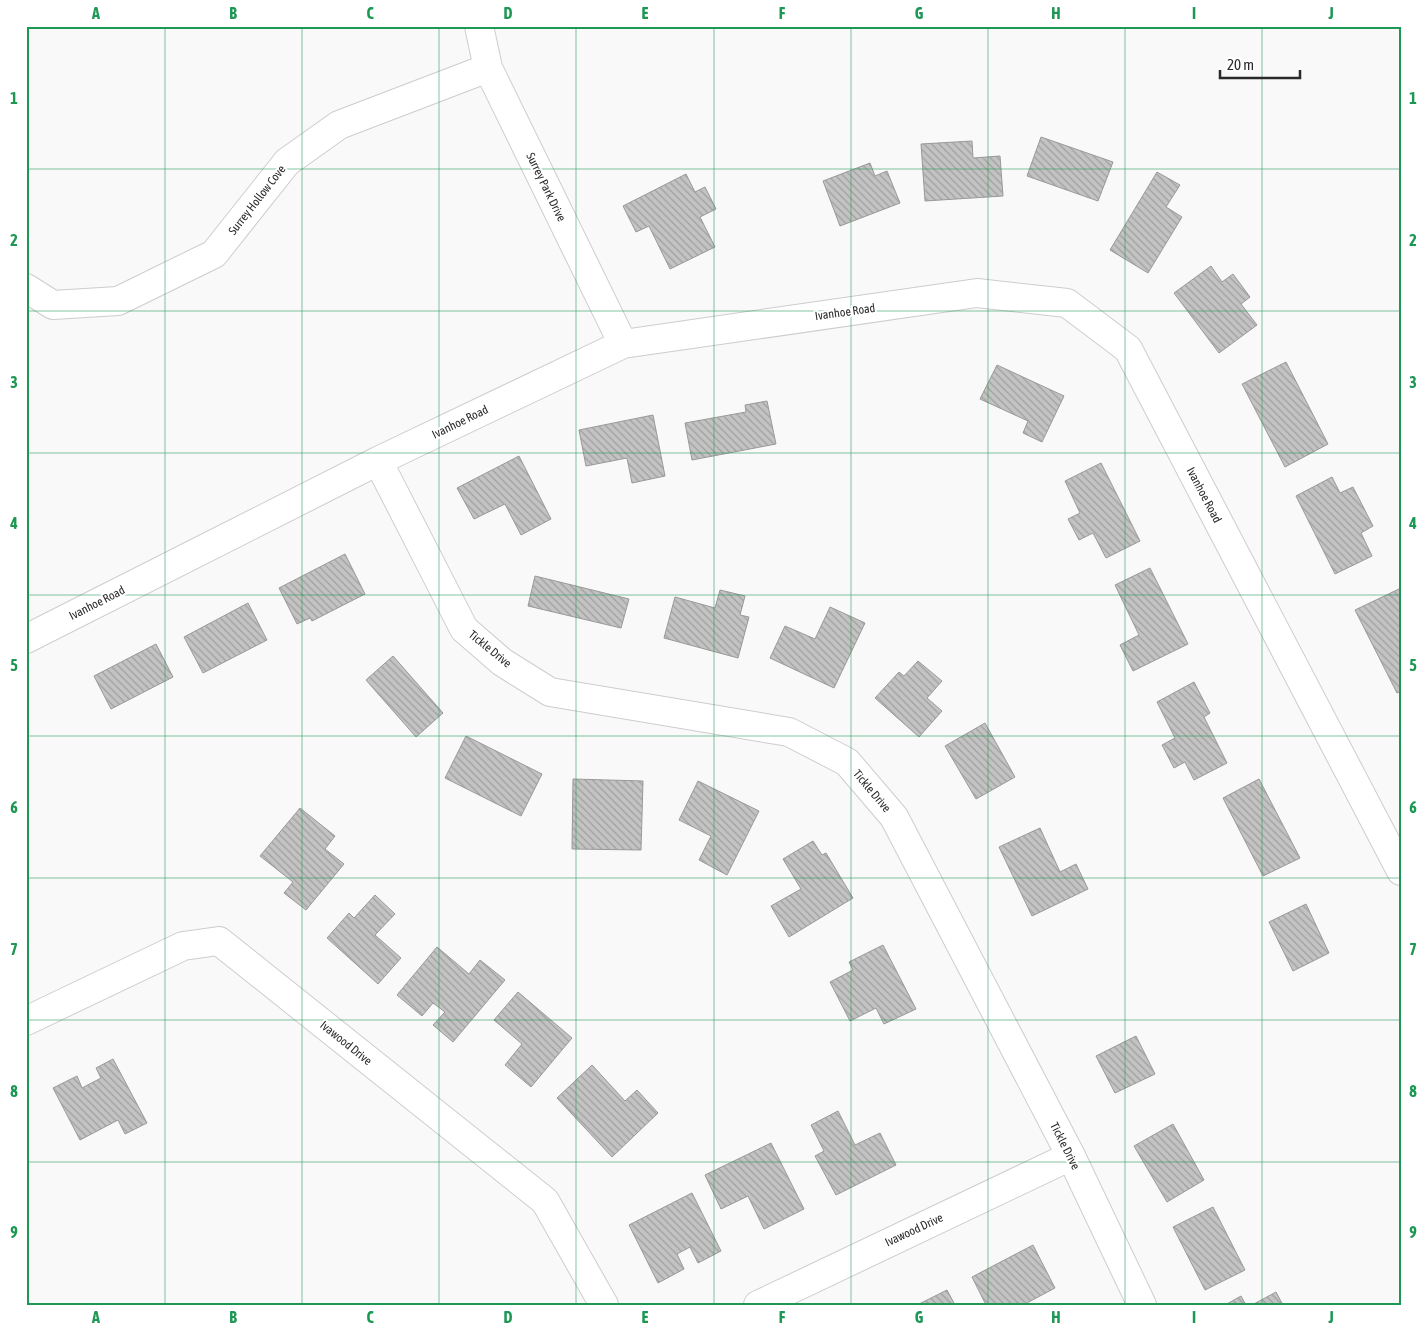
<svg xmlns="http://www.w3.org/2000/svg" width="1427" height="1331" viewBox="0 0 1427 1331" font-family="'Asap Condensed',sans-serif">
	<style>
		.building { fill: url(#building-back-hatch); stroke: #9a9999 }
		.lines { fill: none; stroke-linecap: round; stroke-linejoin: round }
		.street-casing { stroke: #cdcdce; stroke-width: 30 }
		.street { stroke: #fff; stroke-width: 28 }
		.grid { fill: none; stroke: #1d9754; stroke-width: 1; stroke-opacity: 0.55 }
		.labels { text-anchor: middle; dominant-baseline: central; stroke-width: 4; stroke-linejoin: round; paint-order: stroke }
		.street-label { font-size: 12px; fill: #2a2a2a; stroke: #fff }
		.neatline { fill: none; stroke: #1d9754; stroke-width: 2 }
		.grid-label { font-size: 16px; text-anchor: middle; font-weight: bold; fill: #1d9754 }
	</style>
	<defs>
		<pattern id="building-back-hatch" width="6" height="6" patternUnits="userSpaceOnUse" patternTransform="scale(1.25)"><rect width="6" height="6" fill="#c4c3c3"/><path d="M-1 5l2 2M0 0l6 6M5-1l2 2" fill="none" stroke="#9f9f9f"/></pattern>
	</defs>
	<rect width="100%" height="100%" fill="#f9f9fa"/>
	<path class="building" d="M1041,137L1113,162L1098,201L1027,176Z
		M972,141L973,158L1000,156L1003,196L925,201L921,144Z
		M870,163L875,176L887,171L900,203L840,226L823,181Z
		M1157,172L1180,185L1166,207L1182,217L1148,273L1110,250Z
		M686,174L695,192L705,187L716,209L700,217L715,247L670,269L649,226L636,232L623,206Z
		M1211,266L1222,282L1233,274L1250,297L1241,304L1257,325L1219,353L1174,293Z
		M1286,362L1328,444L1285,467L1242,384Z
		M997,365L1064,396L1042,442L1023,433L1028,421L980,399Z
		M767,401L776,444L692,460L685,423L746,412L745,405Z
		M653,415L665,476L632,483L627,458L586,466L579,430Z
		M519,456L551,519L521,535L505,504L474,519L457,488Z
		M1101,463L1140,541L1106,558L1093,533L1079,540L1068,519L1080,513L1065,481Z
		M1332,477L1340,493L1353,487L1373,526L1361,533L1372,556L1335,574L1296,496Z
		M345,554L365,594L312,621L310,618L297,624L279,588Z
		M1150,568L1188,644L1133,671L1120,645L1139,635L1115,585Z
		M535,576L629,599L621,628L528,606Z
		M1401,588V691L1397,693L1355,610Z
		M720,590L745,596L740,615L749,617L738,658L664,638L675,597L715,608Z
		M248,603L267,640L203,673L184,637Z
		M830,607L865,623L834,688L770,658L785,626L815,639Z
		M156,644L173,677L111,709L94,676Z
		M393,656L443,713L416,737L366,680Z
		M918,661L942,681L927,698L942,711L919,737L875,698L899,672L904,676Z
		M1194,682L1210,713L1204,717L1227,763L1194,780L1185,762L1174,768L1162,745L1175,738L1157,702Z
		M985,723L1015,777L976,799L945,746Z
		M466,736L542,774L521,816L445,778Z
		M573,779L643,781L641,850L572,849Z
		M1259,779L1300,858L1263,876L1223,798Z
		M698,781L759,811L727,875L699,860L711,836L679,820Z
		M300,808L335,836L325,849L344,864L306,910L284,893L293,882L260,856Z
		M1040,828L1060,872L1076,864L1088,889L1032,916L999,847Z
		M813,841L822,855L826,853L853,898L789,937L771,906L801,889L783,859Z
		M375,895L395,914L375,935L401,958L378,984L327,938L349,913L354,918Z
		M1306,904L1329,953L1293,971L1269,922Z
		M883,945L916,1009L884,1024L876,1008L850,1021L830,982L853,970L849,962Z
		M437,947L469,974L480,960L505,980L453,1042L433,1025L445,1012L433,1003L422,1016L397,995Z
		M518,992L572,1038L531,1087L505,1065L522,1044L494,1020Z
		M1136,1036L1155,1074L1115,1093L1096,1056Z
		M113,1059L147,1123L125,1134L118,1120L80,1140L53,1088L77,1076L82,1088L101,1078L96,1068Z
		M592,1065L625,1101L637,1090L658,1113L612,1157L557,1098Z
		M838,1111L855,1145L880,1133L896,1165L836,1195L815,1156L824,1151L811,1125Z
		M1173,1124L1204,1180L1167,1202L1134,1146Z
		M771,1143L804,1209L764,1229L748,1196L721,1209L705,1175Z
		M692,1193L721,1251L698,1263L690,1247L677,1254L684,1269L658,1283L629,1225Z
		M1213,1207L1245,1270L1205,1290L1173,1227Z
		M1033,1245L1055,1288L1023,1305H986L972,1277Z
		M947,1290L955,1305H917Z
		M1276,1292L1283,1305H1252Z
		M1241,1296L1246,1305H1225Z"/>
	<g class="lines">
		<defs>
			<path id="street" d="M479,26L488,68L623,344
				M26,288L53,305L118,301L214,254L287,162L339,125L488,68
				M378,461L464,629L502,662L550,692L789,732L847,762L894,817L1071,1156L1142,1305
				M26,639L378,461L623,344L977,293L1067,303L1128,349L1401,871
				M26,1021L183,946L219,941L545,1201L604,1305
				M758,1305L1071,1156"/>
		</defs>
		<use href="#street" class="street-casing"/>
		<use href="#street" class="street"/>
	</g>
	<path class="grid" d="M165,26V1305M302,26V1305M439,26V1305M576,26V1305M714,26V1305M851,26V1305M988,26V1305M1125,26V1305M1262,26V1305M26,169H1401M26,311H1401M26,453H1401M26,595H1401M26,736H1401M26,878H1401M26,1020H1401M26,1162H1401"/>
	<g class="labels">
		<g class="street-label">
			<text transform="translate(546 187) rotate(64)">Surrey Park Drive</text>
			<text transform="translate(257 200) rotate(-52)">Surrey Hollow Cove</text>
			<text transform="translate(845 312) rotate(-8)">Ivanhoe Road</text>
			<text transform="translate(460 422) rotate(-26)">Ivanhoe Road</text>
			<text transform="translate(1204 495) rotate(62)">Ivanhoe Road</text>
			<text transform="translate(97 603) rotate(-27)">Ivanhoe Road</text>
			<text transform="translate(490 649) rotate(39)">Tickle Drive</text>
			<text transform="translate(872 791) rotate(50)">Tickle Drive</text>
			<text transform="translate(346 1043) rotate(39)">Ivawood Drive</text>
			<text transform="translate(1065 1146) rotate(63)">Tickle Drive</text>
			<text transform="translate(914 1230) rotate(-25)">Ivawood Drive</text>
		</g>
	</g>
	<rect width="1427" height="1331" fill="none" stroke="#ffffff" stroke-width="55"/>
	<path d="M1220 70v8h80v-8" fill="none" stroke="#2a2a2a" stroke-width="2.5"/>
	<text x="1227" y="70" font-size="15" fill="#2a2a2a" stroke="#ffffff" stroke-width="4" paint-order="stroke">20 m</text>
	<rect x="28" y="28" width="1372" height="1276" class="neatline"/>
	<g class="grid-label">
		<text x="96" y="19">A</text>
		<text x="233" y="19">B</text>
		<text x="370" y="19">C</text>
		<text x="508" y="19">D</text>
		<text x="645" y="19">E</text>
		<text x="782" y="19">F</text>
		<text x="919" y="19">G</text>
		<text x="1056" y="19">H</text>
		<text x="1194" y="19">I</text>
		<text x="1331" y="19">J</text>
		<text x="14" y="104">1</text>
		<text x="1413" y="104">1</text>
		<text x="14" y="246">2</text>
		<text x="1413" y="246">2</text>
		<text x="14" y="388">3</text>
		<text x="1413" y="388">3</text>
		<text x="14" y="529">4</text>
		<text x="1413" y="529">4</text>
		<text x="14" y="671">5</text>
		<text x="1413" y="671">5</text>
		<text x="14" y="813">6</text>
		<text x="1413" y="813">6</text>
		<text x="14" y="955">7</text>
		<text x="1413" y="955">7</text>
		<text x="14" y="1097">8</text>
		<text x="1413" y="1097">8</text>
		<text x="14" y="1238">9</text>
		<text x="1413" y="1238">9</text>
		<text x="96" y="1323">A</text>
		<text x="233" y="1323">B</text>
		<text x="370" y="1323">C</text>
		<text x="508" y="1323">D</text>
		<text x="645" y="1323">E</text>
		<text x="782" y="1323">F</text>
		<text x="919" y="1323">G</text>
		<text x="1056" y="1323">H</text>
		<text x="1194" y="1323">I</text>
		<text x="1331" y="1323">J</text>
	</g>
</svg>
